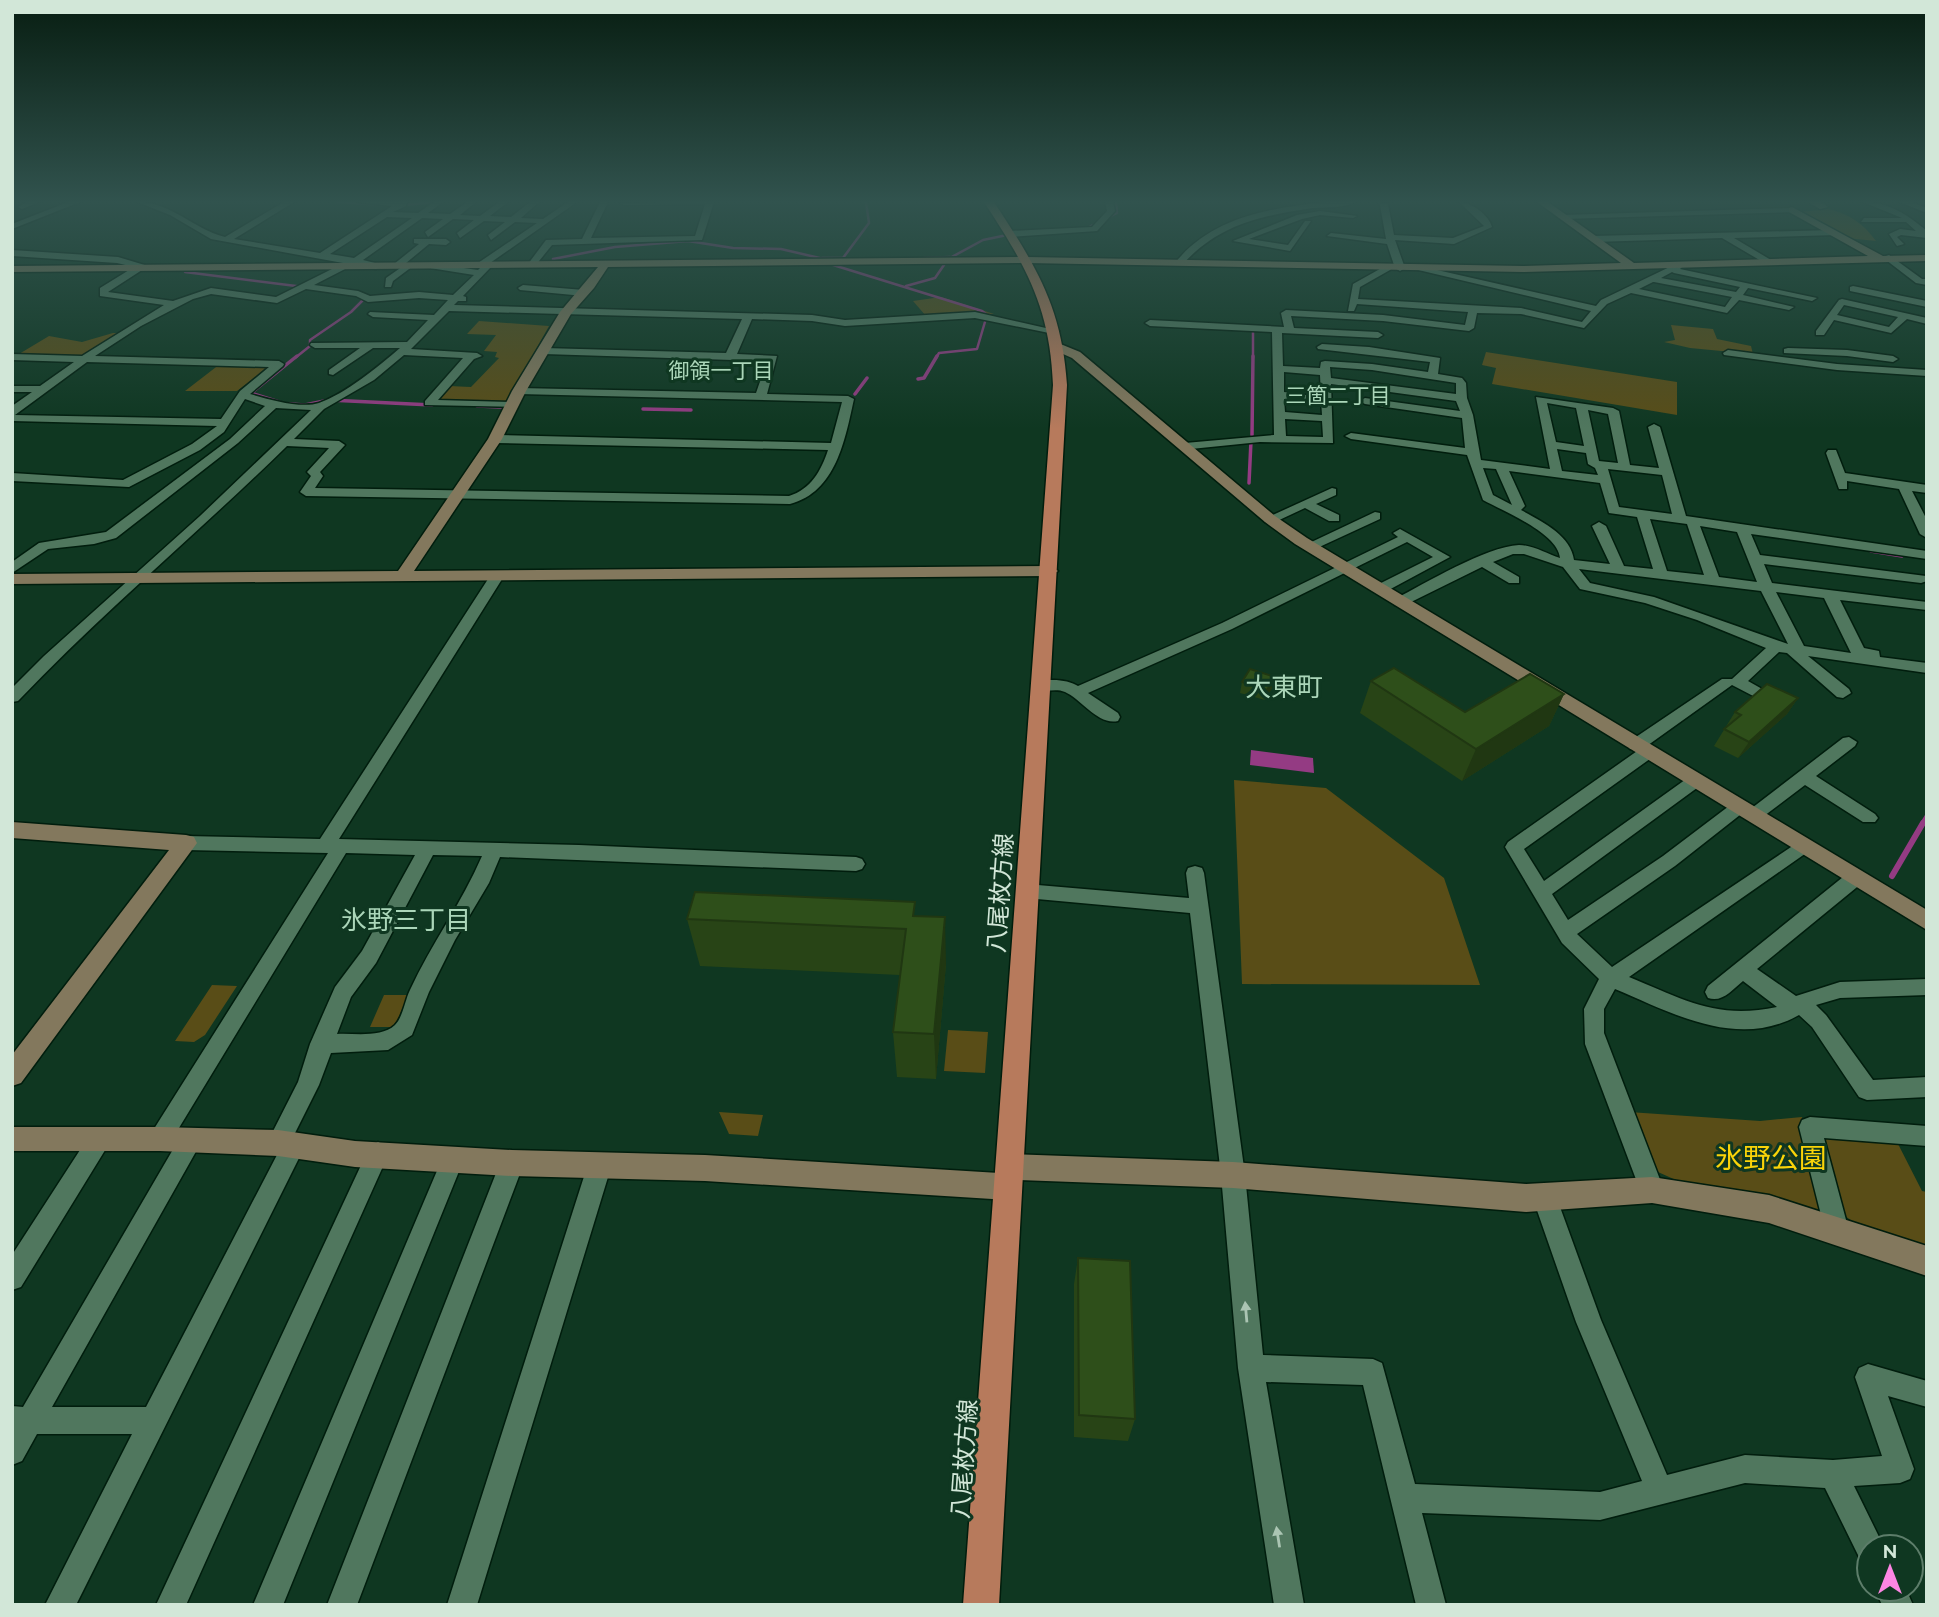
<svg xmlns="http://www.w3.org/2000/svg" width="1939" height="1617" viewBox="0 0 1939 1617" font-family="Raleway,'Noto Sans JP',sans-serif">
	<style>
		.green { fill: #594d17 }
		.water { fill: #943b83 }
		.lines { fill: none; stroke-linecap: round; stroke-linejoin: round }
		.stream-far3 { stroke: #943b83; stroke-width: 2.5 }
		.stream-far2 { stroke: #943b83; stroke-width: 3.5 }
		.stream-far1 { stroke: #943b83; stroke-width: 4.5 }
		.stream { stroke: #943b83; stroke-width: 6 }
		.street-casing { stroke: #011d0d; stroke-width: 3 }
		.secondary-casing { stroke: #011d0d; stroke-width: 3 }
		.primary-casing { stroke: #011d0d; stroke-width: 3 }
		.street { fill: #50775e; fill-rule: evenodd }
		.secondary { fill: #83785d; fill-rule: evenodd }
		.primary { fill: #b77a5c; fill-rule: evenodd }
		.wall { fill: #284416 }
		.shaded-wall { fill: #203712 }
		.building { fill: #2e4f1a; stroke: #203712; stroke-width: 2 }
		.oneway { fill: #abc5b3 }
		.labels { text-anchor: middle; dominant-baseline: central; stroke-width: 6; stroke-linejoin: round; paint-order: stroke }
		.far-neighbourhood-label { font-size: 21px; fill: #abd6b9; stroke: #0f3721 }
		.street-label { font-size: 24px; fill: #d2e7d8; stroke: #0f3721 }
		.neighbourhood-label { font-size: 26px; fill: #abd6b9; stroke: #0f3721 }
		.near-park-label { font-size: 28px; fill: #fad409; stroke: #0f3721 }
	</style>
	<rect width="100%" height="100%" fill="#0f3721"/>
	<path class="green" d="M1828,209C1849,214 1863,223 1876,241L1846,238L1801,212Z
		M941,297L994,314L926,316L913,301Z
		M479,321L549,326L506,403L435,401L449,386L471,387L499,358L495,357L497,352L484,351L496,335L467,334Z
		M1671,325L1713,329L1717,339L1751,346L1753,354L1690,348L1664,342L1675,340Z
		M113,333H119L90,354L82,356L19,354L49,336L82,342Z
		M1486,352L1677,382V415L1492,384L1496,368L1482,365Z
		M220,364L265,366L266,369L237,391H185Z
		M1234,780L1326,788L1444,878L1480,985L1242,984Z
		M212,985L237,986L205,1035L194,1042L175,1041Z
		M384,995H408L398,1019L392,1027H370Z
		M948,1030L988,1032L985,1073L944,1071Z
		M719,1112L763,1115L758,1136L729,1134Z
		M1629,1112L1760,1121L1802,1117L1822,1210L1813,1211L1729,1189L1678,1181L1658,1172Z
		M1823,1134L1896,1140L1922,1191L1927,1192V1248L1865,1230L1842,1214Z"/>
	<path class="water" d="M1251,750L1313,758L1314,773L1250,765Z"/>
	<g class="lines">
		<path class="stream-far3" d="M337,202L386,205
			M402,205L438,202
			M1085,229L1117,213L1116,202
			M822,258H843L869,223L866,202
			M924,258L950,257
			M553,259L615,247L688,241L733,248L781,249L824,259
			M948,259L983,240L1012,234
			M830,264L982,311L987,315L977,349L939,353L936,358
			M185,272L304,287
			M906,286L935,278L946,262
			M295,358L310,346V340L351,312L364,299L362,296
			M1253,358V331"/>
		<path class="stream-far2" d="M918,379L924,378L937,356
			M251,393L297,356
			M251,393L279,402
			M855,394L867,378
			M289,404L305,405L329,400L432,405
			M477,406L502,407
			M643,409L691,410
			M1252,435L1253,356
			M1249,483L1251,441
			M1871,551L1902,556"/>
		<path class="stream-far1" d="M1922,824L1927,816"/>
		<path class="stream" d="M1892,876L1923,823"/>
		<defs>
			<path id="street" d="M27,202H39L22,209L18,207Z
				M68,202H80L12,229V224Z
				M137,202C172,202 193,229 225,237L284,202H294L234,239L320,253L392,206L357,202H407L406,206L393,212L418,213L434,202H443L428,213L450,214L467,202H476L460,215L480,216L499,202H508L490,216L511,217L530,202H539L521,218L543,219L568,202H577L490,263L491,267L463,296L466,297V301H458L454,305L812,315L845,320L975,312L1059,331L1054,334L975,318L845,326L812,321L752,319L737,354L777,356L767,394L848,396L854,399C845,440 836,492 790,504L306,496L300,492L311,476L307,472L329,448L287,446C199,532 103,612 18,701L12,702V688L44,656L200,516L311,410L276,408L238,443L116,538L94,544L48,549L12,573V562L39,543L106,532L230,439L265,406L245,399L224,432L200,450L129,487L12,481V473L123,480L192,444L217,426L12,421V406L32,392H12V386H40L74,362L12,360V354L82,356L164,305L100,296V288L134,267L117,263L12,256V250L118,257L148,266V270H142L108,292L173,301L211,288L276,297L344,263L348,266L347,268L314,285L358,291L370,296L419,292L453,295L474,275L430,268L427,267V263L478,270L480,268L478,263L537,223L515,222L491,240L488,235L505,222L484,221L460,238L457,233L474,220L453,219L428,237L425,232L443,219L422,218L363,260L379,264L380,266L376,269L211,239L170,215ZM387,217L412,218L354,258L330,254ZM306,289L356,296L368,302L419,298L448,300L434,315L370,312L368,314L373,317L428,320L407,342L311,343L310,345L315,348H360L329,370V374L333,375L373,348H400C379,366 345,394 319,403C301,409 267,399 250,394L283,366L284,364L279,361L95,356L141,326L193,299L211,294L277,303ZM449,311L742,319L726,353L544,348L539,351L544,354L767,361L756,393L519,388L514,391L519,394L842,402L831,443L495,435L489,439L495,443L828,450C821,471 811,489 789,496L315,488L323,476L320,472L345,445L339,441L294,439L324,409L374,380L404,355L463,358L425,401V405L517,407V403L513,402L438,400L474,359L482,356L477,353L411,349ZM87,362L269,367L240,391L221,419L15,415Z
				M600,202H608L591,238L695,236L705,204L624,205L620,203L714,202L702,240L552,245L535,266H529L528,264L546,240L582,239Z
				M1105,202H1113L1115,211L1097,231L1009,237L1005,234L1009,231L1092,227L1107,211Z
				M1326,202H1356C1345,208 1327,207 1313,208C1260,216 1219,224 1182,265L1175,263C1212,217 1270,208 1326,202Z
				M1377,202L1388,204L1394,235L1453,238L1484,226L1459,202C1471,202 1489,215 1492,227L1454,244L1395,240L1405,268L1400,271L1395,268L1387,244L1327,236L1331,233L1386,239L1380,205Z
				M1863,202C1889,202 1908,215 1927,231V238L1901,235L1897,237L1904,244L1897,246L1889,234L1900,229L1916,231L1906,222H1861L1864,218H1902Z
				M1899,202H1911L1927,208V213Z
				M1792,208L1795,212L1562,219L1558,217L1562,215Z
				M1320,211L1357,216L1353,218L1320,215L1302,219L1249,239L1288,245L1305,221H1311L1290,251L1233,241L1297,215Z
				M1833,230L1836,235L1734,238L1771,260V264L1768,265L1722,238L1593,242L1589,239L1593,236Z
				M414,239H446L450,242L446,245L429,244L400,268H394V264L419,244L414,243Z
				M1889,255L1922,279H1927V285L1916,283L1886,260V256Z
				M1680,262L1684,265L1680,269L1817,298L1812,301L1748,288L1743,295L1794,307L1789,310L1739,300L1727,313L1631,293L1607,304L1584,328L1521,314L1477,313L1474,328L1469,331L1383,321L1291,316L1294,328L1378,332L1383,335L1378,338L1282,333L1283,366L1320,368L1321,362L1325,361L1372,364L1428,372L1430,362L1318,349L1317,347L1322,344L1369,347L1440,358L1438,374L1462,378L1466,383L1467,398L1473,415L1481,460L1550,469L1536,397L1613,408L1619,411L1630,465L1659,468L1648,427L1654,424L1660,427L1686,516L1927,551V559L1751,534L1760,555L1926,576L1927,581L1921,583L1764,564L1772,583L1927,602V610L1840,600L1864,648L1879,651L1880,657L1927,663V673L1808,656L1849,689L1851,693L1843,698L1837,697L1787,653L1779,652L1748,681L1771,694L1769,698H1757L1732,685L1644,748H1654L1656,752L1654,756L1524,849L1544,881L1689,777H1701L1704,781L1701,785L1552,894L1568,920L1663,856L1733,803H1745L1748,807L1745,811L1675,866L1577,934L1612,967L1803,839L1809,841L1812,846L1809,851L1629,977C1683,999 1716,1020 1777,1007L1743,981C1732,990 1722,1003 1708,998L1705,992L1708,986L1848,873H1862L1864,878L1862,883L1757,969L1796,996L1840,982L1927,979V995L1840,998L1816,1005L1826,1015L1873,1080L1927,1077V1097L1867,1100L1859,1097L1812,1027L1799,1015C1738,1050 1672,1013 1615,989L1604,1009V1033L1664,1190L1660,1198L1652,1201L1644,1198L1640,1190L1585,1044L1584,1009L1599,979L1562,943L1505,847L1508,842L1640,749H1630L1628,745L1630,741L1722,679H1732L1766,648L1697,620L1645,603L1580,589L1563,567L1524,554H1513L1493,562L1519,577V583H1509L1482,567L1405,605H1395V599C1426,583 1485,547 1519,545C1533,545 1547,554 1560,558C1558,533 1503,511 1483,500L1467,455L1351,439L1345,436L1351,433L1465,448L1462,418L1365,404L1359,401L1365,398L1460,411L1456,401L1331,384L1333,443L1260,442L1181,450V444L1185,443L1274,435L1272,332L1150,326L1145,323L1150,320L1284,327L1281,313L1286,310L1383,315L1465,325L1468,312L1357,304L1354,311H1348L1353,284L1387,265L1392,268L1390,270L1360,287L1358,299L1521,308L1582,322L1591,311L1410,268L1415,265L1596,306L1601,300ZM1672,272L1674,273L1740,287L1736,292L1661,278ZM1653,282H1654L1732,297L1725,307L1639,289ZM1330,367L1372,370L1456,383V394L1331,378ZM1284,372L1320,375L1321,397L1284,392ZM1284,399L1316,401L1321,399L1322,415L1285,412ZM1547,403L1576,408L1584,446L1556,442ZM1588,410L1608,414L1618,463L1599,461ZM1285,419L1322,421L1323,437L1286,436ZM1557,449L1586,453L1588,464L1595,468L1598,475L1562,471ZM1483,468L1496,469L1512,505L1493,495ZM1608,469L1662,475L1672,514L1619,507ZM1509,471L1600,483L1609,513L1637,517L1653,569L1624,566L1606,526L1599,522L1592,526L1610,564L1574,560C1571,535 1541,521 1521,510L1525,506ZM1650,519L1687,524L1704,575L1667,571ZM1700,526L1737,532L1757,582L1719,577ZM1579,569L1761,591L1788,644L1654,597L1590,583ZM1776,592L1824,598L1851,653L1804,646Z
				M406,264L413,266L393,281L391,287H385L386,278Z
				M523,285L584,290L589,293L584,296L520,290L518,288Z
				M1853,286L1927,301V307L1850,291V287Z
				M1842,299L1927,318V324L1907,319L1891,333L1834,320L1824,335H1816V331L1839,300ZM1844,305L1898,317L1889,327L1837,315Z
				M1788,348L1847,350L1893,356L1898,359L1893,362L1847,356L1784,353V349Z
				M1728,350L1837,364L1927,370V376L1837,370L1724,355L1723,353Z
				M1828,450H1836L1845,473L1927,485V493L1912,491L1927,520V538L1920,534L1899,489L1847,481V489H1839L1826,453Z
				M1332,488L1336,489V495L1316,504L1339,515V521H1329L1305,508L1275,522H1265L1264,519Z
				M1375,512L1380,513V519L1315,549H1305L1303,546Z
				M1400,529L1450,557L1385,592H1375V586L1433,557L1407,542L1232,629L1088,693L1118,713L1120,717L1118,721C1099,726 1081,699 1065,692C1054,687 1042,695 1033,686C1042,677 1067,679 1078,686L1222,623L1398,537L1393,533Z
				M497,572L504,576L339,839L579,845L856,857L862,859L865,864L862,869L856,871L500,857L489,883L455,940L429,992L412,1035L388,1050L331,1053L319,1085L294,1135L302,1138L305,1145L302,1152L76,1605H45L132,1434H37L22,1461L12,1465V1406L23,1407L182,1134L190,1131L198,1134L201,1141L198,1148L52,1407H146L278,1153L270,1150L267,1143L298,1082L310,1044L335,987L362,951L415,855L346,853L168,1146L160,1149L152,1146L149,1139L152,1132L328,853L186,850L180,848L177,843L180,838L186,836L320,839L490,576ZM433,855L482,856C462,903 431,944 410,990C405,1000 403,1017 395,1025C381,1038 355,1033 337,1034L351,997L376,963Z
				M1849,737L1857,742L1855,746L1816,776L1875,814L1878,818L1875,822H1863L1805,785L1760,819H1748L1745,815L1748,811L1843,738Z
				M1195,866L1202,868L1204,873L1245,1175L1263,1355L1373,1359L1382,1363L1415,1484L1600,1492L1642,1481L1576,1322L1532,1196L1536,1188L1544,1185L1552,1188L1556,1196L1601,1320L1667,1475L1745,1455L1833,1460L1882,1456L1855,1377L1859,1368L1868,1364L1927,1381V1407L1888,1396L1914,1469L1910,1479L1900,1483L1854,1486L1884,1547H1869V1562L1859,1557L1825,1488L1745,1483L1600,1520L1422,1513L1446,1605H1416L1363,1385L1266,1382L1304,1605H1274L1238,1368L1221,1175L1190,913L1026,898L1019,896L1017,891L1019,886L1026,884L1189,898L1186,873L1188,868Z
				M1810,1117L1927,1126V1146L1824,1138L1849,1231L1846,1239L1837,1243L1828,1239L1825,1231L1799,1127L1802,1120Z
				M99,1130L107,1133L110,1140L107,1147L21,1287L12,1290V1255L91,1133Z
				M378,1142L386,1146L389,1153L186,1605H156L370,1146Z
				M453,1148L461,1151L464,1159L283,1605H253L442,1159L445,1151Z
				M512,1152L520,1155L524,1163L357,1605H327L500,1163L504,1155Z
				M600,1153L608,1156L612,1164L477,1605H447L588,1164L592,1156Z
				M1875,1589H1906L1913,1605H1882Z"/>
			<path id="secondary" d="M1537,202H1548L1634,263L1868,256L1789,212V208L1792,207L1883,256L1927,255V261L1523,272L1027,263L608,267L594,288L571,314L526,391L502,439L414,571L1050,566L1058,571L1050,576L12,584V574L398,571L488,439L512,391L560,312L598,267L12,272V266L1027,257L1523,266L1621,263Z
				M1808,202H1821L1828,207L1820,209Z
				M1058,343L1080,352L1275,516L1307,538L1927,910V930L1295,544L1265,522L1072,358L1054,350V344Z
				M12,822L186,835L194,837L197,843L21,1083L12,1086V1055L169,850L12,838Z
				M12,1127H160L278,1130L355,1141L512,1150L705,1155L999,1173L996,1167L1000,1158L1010,1154L1233,1162L1526,1184L1652,1177L1769,1195L1927,1246V1276L1769,1223L1652,1203L1526,1212L1233,1188L1019,1180L1022,1187L1018,1196L1008,1200L705,1181L512,1176L355,1167L278,1156L160,1151H12Z"/>
			<path id="primary" d="M984,202H994C1036,266 1062,307 1067,385L999,1605H963L1053,385C1050,307 1026,266 984,202Z"/>
		</defs>
		<use href="#street" class="street-casing"/>
		<use href="#secondary" class="secondary-casing"/>
		<use href="#primary" class="primary-casing"/>
		<use href="#street" class="street"/>
		<use href="#secondary" class="secondary"/>
		<use href="#primary" class="primary"/>
	</g>
	<path class="wall" d="M1275,677L1272,688L1265,700L1240,693L1242,682Z
		M1371,681L1465,712L1564,694L1549,726L1462,781L1360,713Z
		M1798,698L1787,714L1738,758L1714,746L1735,712Z
		M916,916L946,964L936,1079L897,1077L893,1032L900,975L700,966L687,919Z
		M1078,1258L1135,1419L1128,1441L1074,1437V1284Z"/>
	<path class="shaded-wall" d="M1275,677L1272,688L1265,700L1267,690Z
		M1564,694L1549,726L1462,781L1476,749Z
		M1798,698L1787,714L1738,758L1749,742Z
		M945,917L946,964L936,1079L934,1034Z"/>
	<path class="building" d="M1394,668L1465,712L1530,674L1564,694L1476,749L1371,681Z
		M1250,669L1275,677L1267,690L1242,682Z
		M1767,684L1798,698L1749,742L1724,729L1741,715L1735,712Z
		M695,892L915,902L913,916L945,917L934,1034L893,1032L906,929L687,919Z
		M1078,1258L1130,1261L1135,1419L1079,1415Z"/>
	<defs><path id="oneway-solid" d="M-6-.8H1V-3.2L6.5 0L1 3.2V.8H-6Z" transform="scale(1.75)"/></defs>
	<g class="oneway">
		<use href="#oneway-solid" transform="translate(1246 1312) rotate(-95)"/>
		<use href="#oneway-solid" transform="translate(1278 1537) rotate(-99)"/>
	</g>
	<linearGradient id="sky" x2="0" y2="1"><stop stop-color="#081e12"/><stop offset="0.47" stop-color="#31534e"/><stop offset="1" stop-color="#31534e" stop-opacity="0"/></linearGradient>
	<rect width="1939" height="429" fill="url(#sky)"/>
	<g class="labels">
		<g class="far-neighbourhood-label">
			<text x="721" y="370">御領一丁目</text>
			<text x="1338" y="395">三箇二丁目</text>
		</g>
		<g class="street-label">
			<text transform="translate(1000 893) rotate(-86)">八尾枚方線</text>
			<text transform="translate(964 1459) rotate(-86)">八尾枚方線</text>
		</g>
		<g class="neighbourhood-label">
			<text x="1284" y="687">大東町</text>
			<text x="406" y="920">氷野三丁目</text>
		</g>
		<g class="near-park-label">
			<text x="1771" y="1158">氷野公園</text>
		</g>
	</g>
	<rect width="1939" height="1617" fill="none" stroke="#d2e7d8" stroke-width="28"/>
	<g transform="translate(1890 1568)"><circle r="33" fill="#0f3721" stroke="#5d7d6a" stroke-width="2"/>
	<path d="M0-5L12 26L0 18L-12 26Z" fill="#fc86e3"/>
	<text y="-10" font-size="19" font-weight="bold" text-anchor="middle" fill="#d2e7d8">N</text>
	</g>
</svg>
